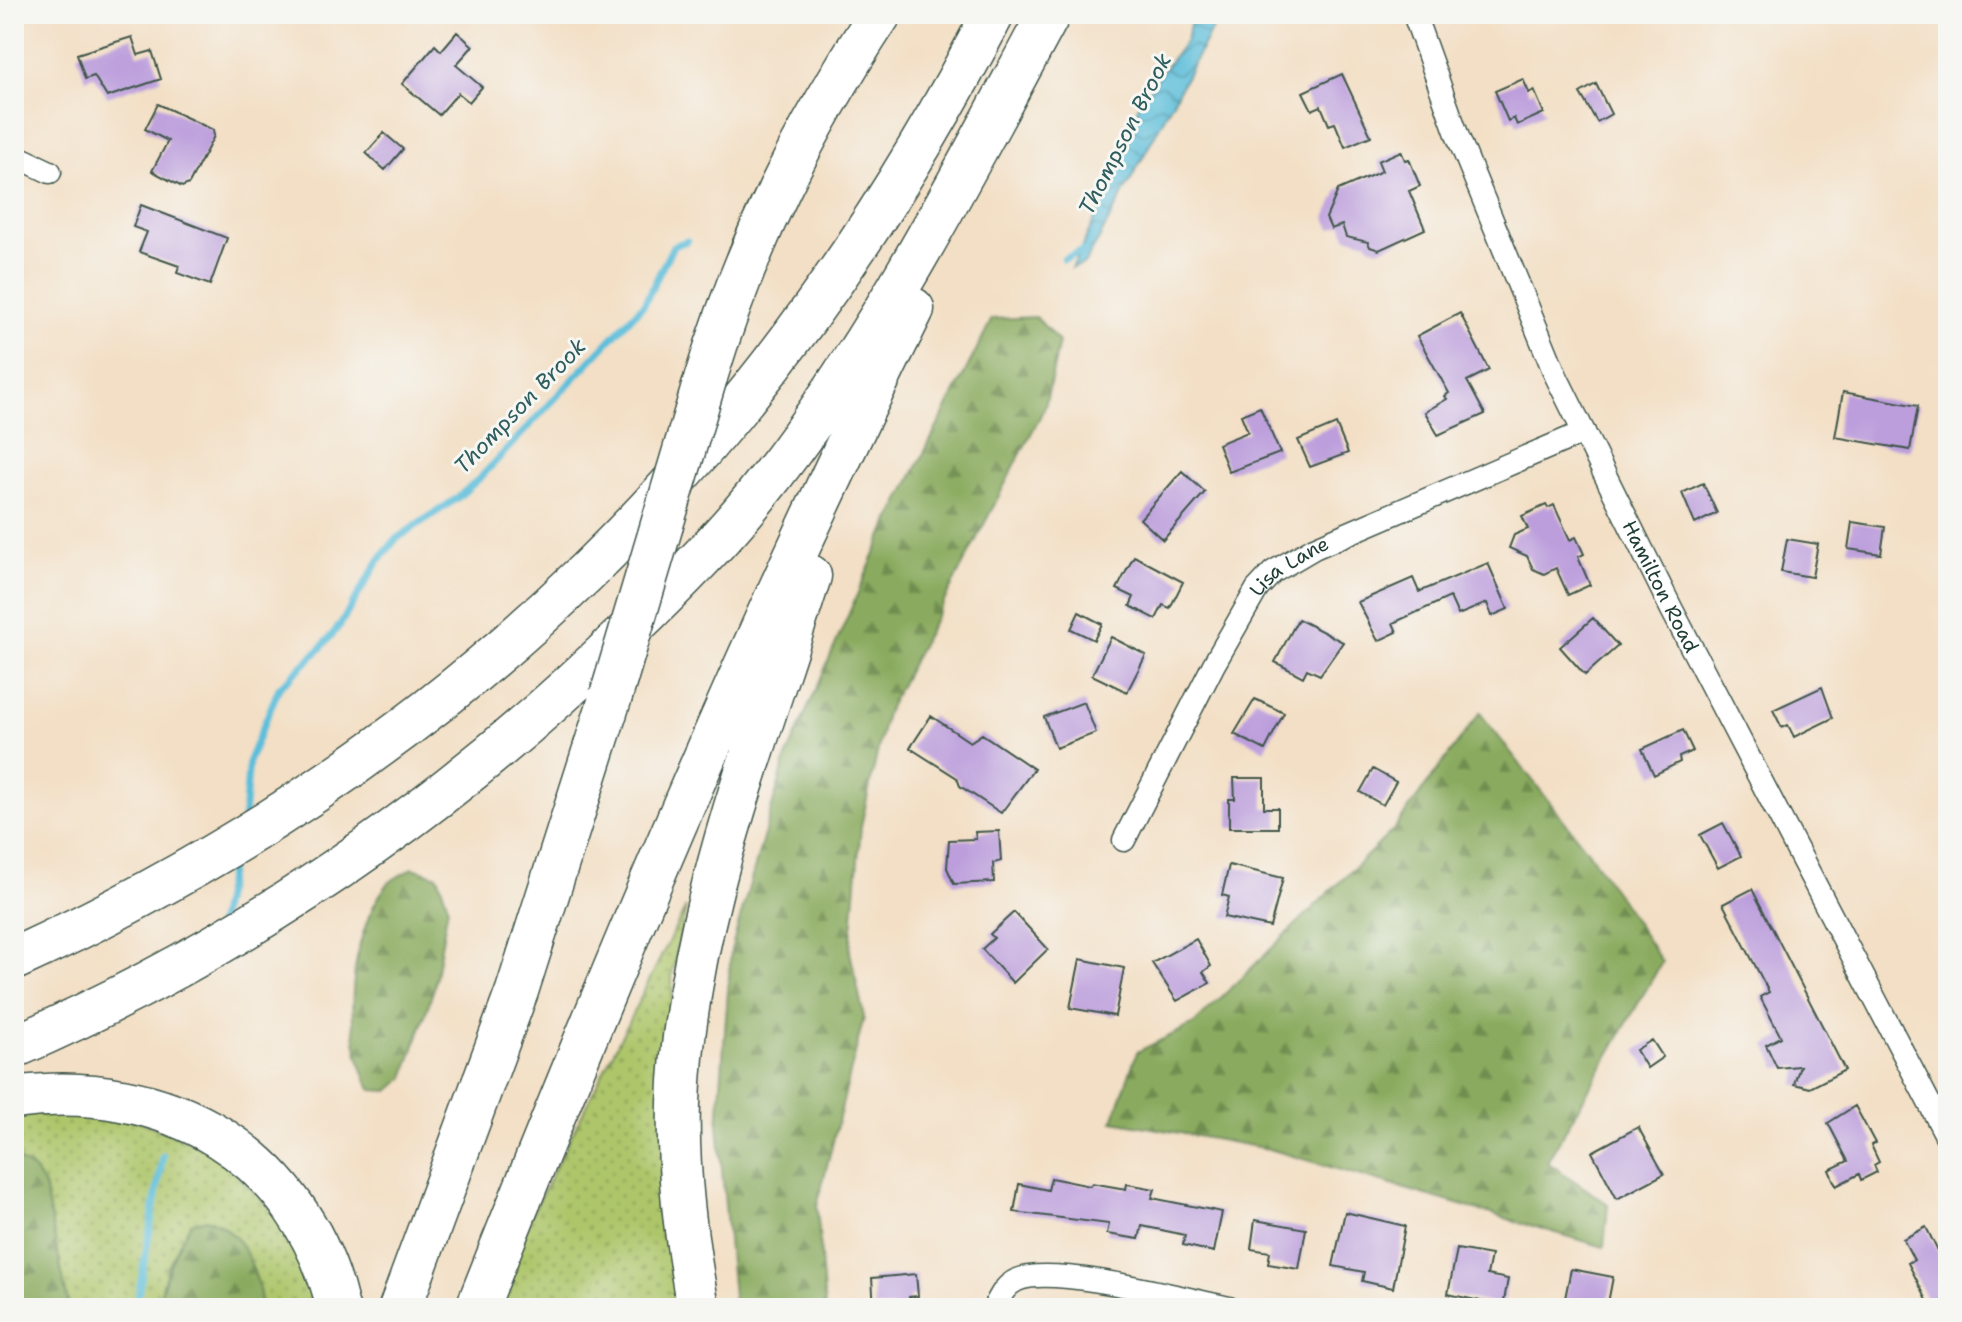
<svg xmlns="http://www.w3.org/2000/svg" width="1962" height="1322" viewBox="0 0 1962 1322" font-family="'Shantell Sans',sans-serif">
	<style>
		.grass { fill: url(#grass-dots); stroke: #668250; stroke-width: 2 }
		.forest { fill: url(#forest-firs); stroke: #54744a; stroke-width: 2 }
		.water { fill: url(#water-waves); stroke: #3d7e87; stroke-width: 2 }
		.lines { fill: none; stroke-linecap: round; stroke-linejoin: round }
		.stream { stroke: #5bbeda; stroke-width: 7 }
		.building { fill: #bc9edc }
		.street-casing { stroke: #3f554a; stroke-width: 25 }
		.highway-casing { stroke: #3f554a; stroke-width: 45 }
		.street { stroke: #fff; stroke-width: 22 }
		.highway { stroke: #fff; stroke-width: 42 }
		.highway-bridge-casing { stroke: #3f554a; stroke-width: 45; stroke-linecap: butt }
		.highway-bridge { stroke: #fff; stroke-width: 42 }
		.labels { text-anchor: middle; dominant-baseline: central; stroke-width: 6; stroke-linejoin: round; paint-order: stroke }
		.street-label { font-size: 20px; fill: #1f3d34; stroke: #f6f6f2 }
		.water-label { font-size: 22px; font-style: italic; fill: #2e5d5e; stroke: #f6f6f2 }
	</style>
	<defs>
		<pattern id="grass-dots" width="8" height="8" patternUnits="userSpaceOnUse" patternTransform="scale(2)"><rect width="8" height="8" fill="#aec66b"/><path d="M2 2h.1M6 6h.1" fill="none" stroke="#8da259" stroke-width="1.8" stroke-linecap="round"/></pattern>
		<pattern id="forest-firs" width="22" height="20" patternUnits="userSpaceOnUse" patternTransform="scale(2)"><rect width="22" height="20" fill="#8aab5f"/><path d="M5 1l3.5 6h-7zM16 11l3.5 6h-7z" fill="#708c4f"/></pattern>
		<pattern id="water-waves" width="16" height="10" patternUnits="userSpaceOnUse" patternTransform="scale(2)"><rect width="16" height="10" fill="#5bbeda"/><path d="M0 5q4-4 8 0t8 0" fill="none" stroke="#4b9cb2"/></pattern>
	</defs>
	<rect width="100%" height="100%" fill="#f6f6f2"/>
	<filter id="ink" filterUnits="userSpaceOnUse"><feTurbulence type="fractalNoise" baseFrequency=".0125" numOctaves="2"/><feDisplacementMap in="SourceGraphic" scale="16" xChannelSelector="R" yChannelSelector="G"/><feConvolveMatrix kernelMatrix="1 2 1 2 8 2 1 2 1" color-interpolation-filters="sRGB"/></filter>
	<filter id="wash" filterUnits="userSpaceOnUse"><feTurbulence type="fractalNoise" baseFrequency=".006" numOctaves="4" result="noise"/><feDisplacementMap in="SourceGraphic" scale="32" xChannelSelector="R" yChannelSelector="G"/><feGaussianBlur stdDeviation="1.8" result="paint"/><feColorMatrix in="noise" values="0 0 0 0 0 0 0 0 0 0 0 0 0 0 0 0 0 1.4 0 .05"/><feComposite in="paint" operator="in"/></filter>
	<g filter="url(#wash)">
		<rect width="100%" height="100%" fill="#f3dfc5"/>
		<path class="grass" d="M686,907L672,974L678,1308H496L531,1216Z
			M14,1112L126,1116L214,1151L280,1218L323,1308H262L254,1273L191,1223L167,1268L157,1308H69L44,1186L14,1157Z"/>
		<path class="forest" d="M1036,317L1059,342L1045,407L886,713L861,826L850,952L864,1017L817,1206L825,1308H734L718,1125L731,950L786,758L887,526L992,319Z
			M1480,713L1588,851L1662,962L1547,1162L1608,1204L1604,1247L1269,1149L1113,1121L1137,1052L1194,1024L1393,830Z
			M413,868L438,876L448,906L434,988L404,1078L389,1091L372,1090C340,1039 349,932 387,885C393,878 405,873 413,868Z
			M14,1157L34,1170L44,1186L69,1308H14Z
			M206,1219C243,1228 258,1273 262,1308H157C165,1277 174,1250 191,1223Z"/>
		<path class="water" d="M1193,14H1220L1100,237L1084,264L1072,268L1124,156L1139,103L1186,40Z"/>
		<g class="lines">
			<path class="stream" d="M1064,259L1084,250
				M244,817L249,760L279,688L321,648L340,625L379,560L396,539L456,499L481,477L644,304L673,246L687,241
				M218,926L232,859
				M136,1308L163,1156"/>
		</g>
		<g id="blocks">
			<path class="building" d="M457,32L473,46L456,65L482,87L469,102L458,93L439,115L402,84L435,45L441,51Z
				M132,37L138,55L152,51L161,79L107,97L94,76L85,79L77,54Z
				M1342,74L1371,136L1345,147L1335,123L1329,125L1321,106L1312,110L1303,92Z
				M1523,79L1529,93L1534,90L1544,113L1517,125L1514,118L1508,121L1495,91Z
				M1596,84L1611,114L1597,122L1580,93Z
				M158,104L213,130L214,136L189,184L182,187L152,171L168,141L145,129Z
				M384,133L403,149L385,170L366,153Z
				M1401,151L1405,160L1409,159L1420,186L1409,191L1425,229L1379,250L1370,247L1368,242L1346,237L1342,225L1331,229L1326,218L1338,190L1382,171L1378,161Z
				M141,205L227,238L210,285L177,273L179,266L139,252L147,232L133,227Z
				M1460,313L1489,370L1467,381L1485,414L1438,435L1425,412L1447,399L1445,396L1449,393L1417,336Z
				M1843,392L1918,406L1910,450L1835,437Z
				M1260,407L1280,453L1229,472L1218,444L1248,432L1241,415Z
				M1336,424L1348,453L1310,467L1298,440Z
				M1182,471L1205,492L1163,540L1140,519Z
				M1703,483L1717,513L1695,524L1682,493Z
				M1546,505L1548,508L1554,505L1570,540L1576,537L1584,554L1578,557L1590,585L1568,595L1556,568L1544,574L1533,569L1527,556L1509,548L1514,535L1528,529L1522,516Z
				M1852,522L1885,527L1881,554L1848,549Z
				M1787,539L1818,544L1812,577L1781,572Z
				M1134,556L1183,582L1170,608L1163,605L1156,619L1130,606L1134,597L1117,589Z
				M1488,563L1508,609L1492,616L1487,603L1458,615L1450,597L1393,623L1397,632L1378,641L1358,602L1413,578L1419,592Z
				M1079,612L1102,624L1094,640L1071,629Z
				M1593,618L1618,646L1585,675L1560,647Z
				M1298,619L1343,642L1320,675L1307,669L1303,677L1275,662Z
				M1111,637L1146,655L1127,692L1092,675Z
				M1822,687L1833,718L1794,737L1788,725L1782,728L1773,710Z
				M1255,699L1284,713L1265,750L1234,734Z
				M1084,702L1096,733L1056,748L1044,717Z
				M931,716L970,742L982,734L1034,769L1001,813L960,786L957,778L910,748Z
				M1683,730L1693,751L1679,757L1680,762L1654,775L1642,749Z
				M1373,769L1396,782L1383,805L1360,792Z
				M1234,778H1264V808H1278V828H1229V799H1235Z
				M1723,823L1741,856L1718,868L1700,835Z
				M999,831L1001,861L993,863L994,882L954,884L947,868L949,840L976,839L975,832Z
				M1229,865L1283,878L1270,927L1224,917L1229,897L1222,895Z
				M1752,889L1845,1070L1810,1088L1794,1084L1800,1066L1777,1068L1766,1045L1781,1037L1760,997L1769,992L1723,904Z
				M1014,912L1048,949L1013,983L982,949L994,938L990,934Z
				M1196,939L1211,966L1203,972L1210,983L1177,1001L1152,963Z
				M1080,959L1124,968L1115,1016L1070,1008Z
				M1652,1040L1663,1057L1647,1068L1636,1050Z
				M1855,1106L1875,1143L1871,1145L1879,1162L1874,1165L1877,1172L1861,1180L1859,1174L1836,1186L1829,1170L1848,1161L1828,1123Z
				M1638,1127L1664,1174L1617,1199L1592,1152Z
				M1051,1178L1090,1186L1092,1183L1126,1189L1127,1184L1155,1189L1152,1198L1222,1212L1214,1252L1183,1245L1185,1235L1142,1226L1139,1239L1107,1234L1109,1224L1014,1212L1019,1184L1048,1190Z
				M1345,1212L1405,1226L1393,1288L1362,1281L1364,1272L1333,1266Z
				M1255,1220L1306,1229L1299,1269L1268,1264L1270,1252L1251,1249Z
				M1926,1227L1948,1272V1308H1931L1908,1263L1914,1260L1903,1239Z
				M1457,1249L1491,1255L1487,1275L1508,1279L1503,1306L1448,1294Z
				M1571,1269L1613,1277L1607,1308H1563Z
				M916,1274L918,1296L909,1297L910,1308H874L872,1278Z"/>
		</g>
	</g>
	<g filter="url(#ink)">
		<use href="#blocks" fill-opacity="0" stroke="#3f554a" stroke-width="2"/>
		<g class="lines">
			<defs>
				<g id="street">
					<path id="s1" d="M1414,14L1458,137L1556,376L1672,610L1948,1139"/>
					<path d="M14,155L50,172"/>
					<path id="s2" d="M1124,840L1214,664L1257,589L1273,572L1314,548L1584,432"/>
					<path d="M994,1308C1000,1297 1004,1286 1017,1280C1053,1264 1185,1299 1229,1308"/>
				</g>
				<path id="highway" d="M706,377C747,243 803,131 880,14
					M14,959C456,757 771,445 993,14
					M14,1047C243,947 448,807 627,632C672,589 717,544 756,496C874,349 960,179 1049,14
					M14,1098C166,1077 302,1154 338,1308
					M400,1308L517,991L611,696
					M477,1308C611,970 751,634 913,309
					M698,1308C686,1240 677,1172 679,1103C685,922 756,748 810,576"/>
			</defs>
			<use href="#street" class="street-casing"/>
			<use href="#highway" class="highway-casing"/>
			<use href="#street" class="street"/>
			<use href="#highway" class="highway"/>
			<defs>
				<path id="highway-bridge" d="M611,696L706,377"/>
			</defs>
			<use href="#highway-bridge" class="highway-bridge-casing"/>
			<use href="#highway-bridge" class="highway-bridge"/>
		</g>
	</g>
	<g class="labels">
		<g class="street-label">
			<text stroke="none"><textPath href="#s2" startOffset="324">Lisa Lane</textPath></text>
			<text stroke="none"><textPath href="#s1" startOffset="624">Hamilton Road</textPath></text>
		</g>
		<g class="water-label">
			<text transform="translate(1125 134) rotate(-63)">Thompson Brook</text>
			<text transform="translate(520 406) rotate(-46)">Thompson Brook</text>
		</g>
	</g>
	<rect width="1962" height="1322" fill="none" stroke="#f6f6f2" stroke-width="48"/>
</svg>
